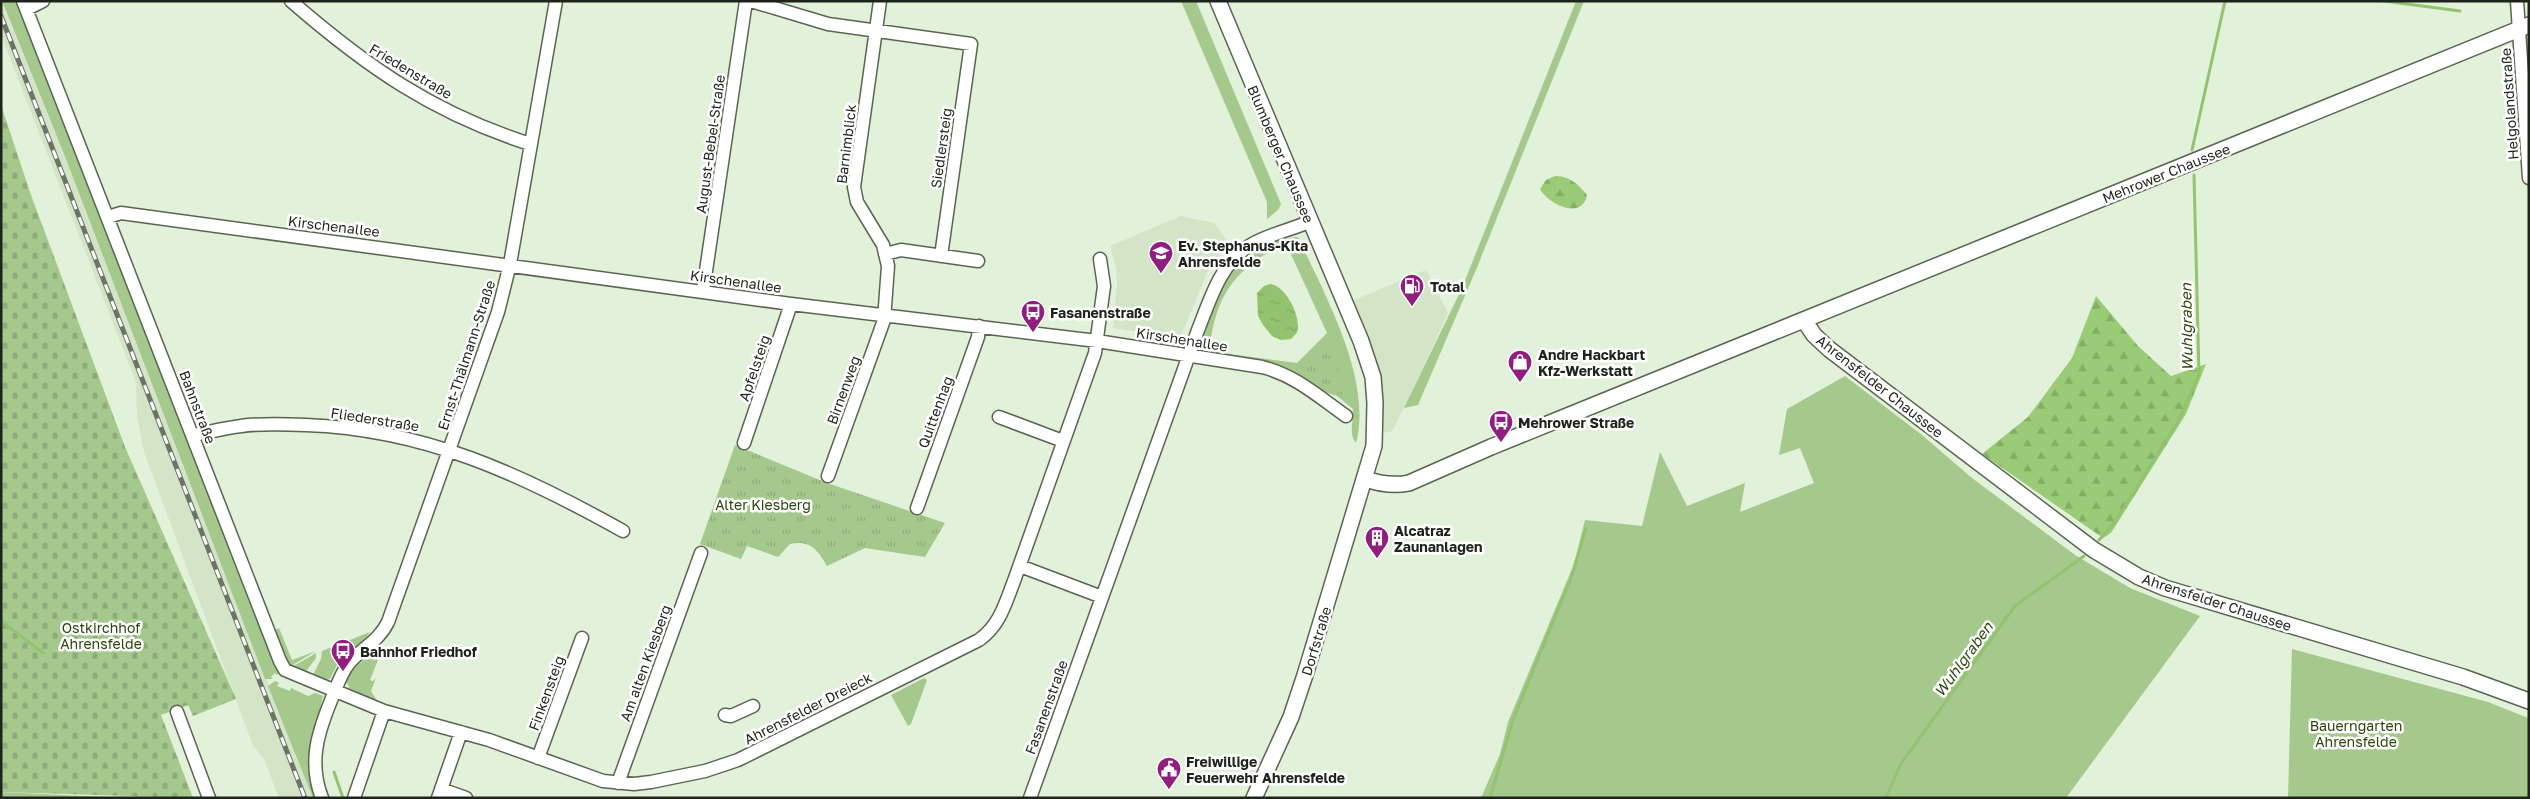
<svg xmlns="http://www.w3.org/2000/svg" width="2530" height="799" viewBox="0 0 2530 799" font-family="'Golos Text',sans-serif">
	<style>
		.built { fill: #d3e5c6 }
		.green { fill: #a5c88d }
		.forest { fill: url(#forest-firs) }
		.cemetery { fill: url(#cemetery-stones) }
		.park { fill: url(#park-tufts) }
		.water { fill: url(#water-ripples) }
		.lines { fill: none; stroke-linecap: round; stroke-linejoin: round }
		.stream { stroke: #93c36f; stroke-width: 3 }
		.minor-casing { stroke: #596551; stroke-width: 15 }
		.major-casing { stroke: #596551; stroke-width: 18 }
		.minor { stroke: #fff; stroke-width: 12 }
		.major { stroke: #fff; stroke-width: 15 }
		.rail-casing { stroke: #6b7465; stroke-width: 5 }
		.rail { stroke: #fff; stroke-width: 3; stroke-dasharray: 9; stroke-linecap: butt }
		.labels { text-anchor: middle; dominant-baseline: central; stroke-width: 5; stroke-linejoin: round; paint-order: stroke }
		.street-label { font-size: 14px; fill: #1e241b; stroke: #fff }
		.poi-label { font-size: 14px; font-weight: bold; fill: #1e241b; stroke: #fff; text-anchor: start }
		.park-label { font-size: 14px; fill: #284609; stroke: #fff }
		.water-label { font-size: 15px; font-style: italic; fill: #2c4a0e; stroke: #fff }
	</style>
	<defs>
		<pattern id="forest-firs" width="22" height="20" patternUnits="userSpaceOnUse" patternTransform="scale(1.25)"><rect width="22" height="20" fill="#9acb76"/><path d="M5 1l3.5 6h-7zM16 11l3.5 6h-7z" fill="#84ae66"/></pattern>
		<pattern id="cemetery-stones" width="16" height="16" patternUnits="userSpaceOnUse" patternTransform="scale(1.25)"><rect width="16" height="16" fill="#a5c88d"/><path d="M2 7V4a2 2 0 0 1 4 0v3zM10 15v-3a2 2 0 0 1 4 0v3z" fill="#8eac79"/></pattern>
		<pattern id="park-tufts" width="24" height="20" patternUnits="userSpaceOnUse" patternTransform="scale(1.25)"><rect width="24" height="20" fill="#a5c88d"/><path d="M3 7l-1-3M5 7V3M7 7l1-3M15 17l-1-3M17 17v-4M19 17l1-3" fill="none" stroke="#8eac79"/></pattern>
		<pattern id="water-ripples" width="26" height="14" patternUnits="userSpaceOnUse" patternTransform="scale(1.25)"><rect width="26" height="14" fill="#93c36f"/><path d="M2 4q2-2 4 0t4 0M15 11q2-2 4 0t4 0" fill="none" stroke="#7ea760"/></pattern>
	</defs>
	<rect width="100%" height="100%" fill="#e2f1d9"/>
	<path class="built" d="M1,1L64,154L313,798H279L264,759L253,746L144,452L137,417L136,382L1,35Z
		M1181,216L1214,223L1229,243L1210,266L1180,338L1113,328L1117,281L1116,267L1110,246Z
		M1426,270L1448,313L1404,408L1392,431L1384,433L1381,399L1352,301Z"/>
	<path class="green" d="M2,1H20L281,671L277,675L275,673L271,677L273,679H265L64,154Z
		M1181,1H1196L1281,204L1278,210L1267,219V202Z
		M1576,1H1584L1476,270L1418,405L1404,408L1462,288Z
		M1298,237C1324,294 1373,379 1356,443C1348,434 1354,420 1353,409L1337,396L1220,358L1221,353L1297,363L1327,333L1290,252L1274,249C1229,274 1214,303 1209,354L1197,350L1196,345L1227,278C1244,258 1270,237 1298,237Z
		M1845,376L1922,435L1972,478L2075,555L2130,588L2200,616L2066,798H1481L1500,754L1508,722L1574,564L1585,520L1642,526L1660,452L1687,506L1745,483L1740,512L1814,483L1800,448L1779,455L1787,409Z
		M279,628L292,660L316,651L291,666L283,656L273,631Z
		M370,632L363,642L341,662L339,661L330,679L320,680L312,677L321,659L322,651Z
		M381,646L382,650L370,680L373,681L376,678L371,691L377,701L350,689L346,681L353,669Z
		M2292,649L2488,702L2528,718L2529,798H2288Z
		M316,653V658L304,674L292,667Z
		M924,678L927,680L911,724L908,726L891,695Z
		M275,681L279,683L277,686L290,691L291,688L308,696L315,693L323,696L310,751L319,798H313L268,686Z
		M1,792L125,798H1Z"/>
	<path class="forest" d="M1555,176C1570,176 1578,184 1587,195C1582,221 1548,204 1540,189L1546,180Z
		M2096,296L2138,346L2171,376L2206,364L2186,414L2111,533L2103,538L1982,454L2028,417L2072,358Z"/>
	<path class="cemetery" d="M1,105L31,195L125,447L236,699L193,716L188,705L161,715L193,798L1,792Z"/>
	<path class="park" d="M1327,336L1339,372L1343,395L1323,390L1294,374L1297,365Z
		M735,445L827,483L945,523L925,557L865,548L827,566C818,550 810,540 790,544L778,557L747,546L741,559L700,544Z"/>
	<path class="water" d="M1270,284C1285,286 1298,311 1298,326C1299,332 1295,335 1291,339L1281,340L1272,336L1263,325L1258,316L1257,293L1264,286Z"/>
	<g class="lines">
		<path class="stream" d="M2384,1L2460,11
			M2192,150L2225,1
			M2099,540L2113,525L2178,422L2199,375L2194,175
			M1,621L43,653
			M334,772L343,798
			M1490,798L1513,720L1572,575L1586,528
			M1886,798L1900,765L2015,606L2084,556"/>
		<defs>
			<path id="minor" d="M23,1L280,661L285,670L384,711L489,740L603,781L634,784L651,782L705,771L738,760L979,640C1000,625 1005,604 1014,581L1095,353L1104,286L1100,259
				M291,1C367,67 433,113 530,144
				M751,1L828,24L971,44L941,256
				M2517,1L2529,178
				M27,9L43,1
				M108,217L121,213L791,304L1097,341L1262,367C1295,375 1319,397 1346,416
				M885,254L901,250L978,261
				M703,291L746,1
				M999,417L1063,441
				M193,435C209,432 225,428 241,426C262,423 285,424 306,425C424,429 521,474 623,531
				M744,443L791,304
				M828,476L884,320L888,266L883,245L857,202L854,187L880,1
				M917,508L978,337L979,326
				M1020,566L1102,597
				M177,712L209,798
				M725,715L731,716L753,706
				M538,758L582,638
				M618,783L701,553
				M441,789L466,798
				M322,798C308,762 318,732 332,698C337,686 341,673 349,663C362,648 379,641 388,622L498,312L510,264L556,1
				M354,798L384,711
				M438,798L461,732
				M1030,798L1198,330C1210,300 1220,264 1249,246C1266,235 1290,230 1309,222"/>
			<path id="major" d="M1218,1L1361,341L1373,377L1375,403L1374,446L1305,675L1291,717L1254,798
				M1804,320L1814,335L1829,349L2094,550L2139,577L2165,588L2463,677L2529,701
				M1366,479C1380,484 1394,486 1409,483L1491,447L2529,25"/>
		</defs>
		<use href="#minor" class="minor-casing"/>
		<use href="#major" class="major-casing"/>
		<use href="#minor" class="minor"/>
		<use href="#major" class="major"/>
		<defs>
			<path id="rail" d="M1,16L305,798"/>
		</defs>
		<use href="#rail" class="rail-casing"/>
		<use href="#rail" class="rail"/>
	</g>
	<defs>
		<symbol id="school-pin" viewBox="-11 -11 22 30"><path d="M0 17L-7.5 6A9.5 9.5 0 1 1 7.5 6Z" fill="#901e7e" stroke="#fff"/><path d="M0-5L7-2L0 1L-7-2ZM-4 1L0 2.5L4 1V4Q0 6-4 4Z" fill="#fff"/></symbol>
		<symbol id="fuel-pin" viewBox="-11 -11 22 30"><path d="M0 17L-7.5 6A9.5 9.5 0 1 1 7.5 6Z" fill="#901e7e" stroke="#fff"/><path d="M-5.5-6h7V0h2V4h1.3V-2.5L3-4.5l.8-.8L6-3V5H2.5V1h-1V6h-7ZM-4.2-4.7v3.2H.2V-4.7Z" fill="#fff"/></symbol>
		<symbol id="bus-pin" viewBox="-11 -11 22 30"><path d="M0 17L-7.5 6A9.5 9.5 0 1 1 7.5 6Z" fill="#901e7e" stroke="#fff"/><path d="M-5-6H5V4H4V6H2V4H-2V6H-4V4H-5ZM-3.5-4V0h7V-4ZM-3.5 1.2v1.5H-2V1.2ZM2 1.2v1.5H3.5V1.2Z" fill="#fff"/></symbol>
		<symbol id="shop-pin" viewBox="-11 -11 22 30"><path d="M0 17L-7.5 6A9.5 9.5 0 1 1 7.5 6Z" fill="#901e7e" stroke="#fff"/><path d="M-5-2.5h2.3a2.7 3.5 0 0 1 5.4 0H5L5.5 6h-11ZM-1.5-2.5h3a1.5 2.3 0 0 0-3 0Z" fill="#fff"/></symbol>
		<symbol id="building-pin" viewBox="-11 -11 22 30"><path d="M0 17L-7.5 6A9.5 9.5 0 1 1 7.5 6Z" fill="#901e7e" stroke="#fff"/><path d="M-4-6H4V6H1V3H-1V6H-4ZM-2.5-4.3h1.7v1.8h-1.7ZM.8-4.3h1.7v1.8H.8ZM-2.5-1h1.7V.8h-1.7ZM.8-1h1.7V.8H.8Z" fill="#fff"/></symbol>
		<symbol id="civic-pin" viewBox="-11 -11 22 30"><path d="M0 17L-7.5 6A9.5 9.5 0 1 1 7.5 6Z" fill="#901e7e" stroke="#fff"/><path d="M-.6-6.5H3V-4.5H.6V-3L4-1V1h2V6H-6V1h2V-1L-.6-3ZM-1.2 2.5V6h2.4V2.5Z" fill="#fff"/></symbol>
	</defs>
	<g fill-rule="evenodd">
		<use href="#school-pin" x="1147" y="239" width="28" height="38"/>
		<use href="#fuel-pin" x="1398" y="272" width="28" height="38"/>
		<use href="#bus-pin" x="1019" y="298" width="28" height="38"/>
		<use href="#shop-pin" x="1506" y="348" width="28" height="38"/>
		<use href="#bus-pin" x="1487" y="408" width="28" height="38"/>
		<use href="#building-pin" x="1363" y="524" width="28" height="38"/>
		<use href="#bus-pin" x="329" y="637" width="28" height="38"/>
		<use href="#civic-pin" x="1155" y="755" width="28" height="38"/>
	</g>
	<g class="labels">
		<g class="street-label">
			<text transform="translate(411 71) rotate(31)">Friedenstraße</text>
			<text transform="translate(2509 104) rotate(-94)">Helgolandstraße</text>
			<text transform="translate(710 144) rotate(-82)">August-Bebel-Straße</text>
			<text transform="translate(846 144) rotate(-83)">Barnimblick</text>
			<text transform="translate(941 148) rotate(-82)">Siedlersteig</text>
			<text transform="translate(1281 154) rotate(67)">Blumberger Chaussee</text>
			<text transform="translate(2166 173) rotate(-22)">Mehrower Chaussee</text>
			<text transform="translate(334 226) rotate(7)">Kirschenallee</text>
			<text transform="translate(736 281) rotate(8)">Kirschenallee</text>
			<text transform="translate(1182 339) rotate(9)">Kirschenallee</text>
			<text transform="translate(466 355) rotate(-72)">Ernst-Thälmann-Straße</text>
			<text transform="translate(754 368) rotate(-71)">Apfelsteig</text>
			<text transform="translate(1880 386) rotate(38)">Ahrensfelder Chaussee</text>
			<text transform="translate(843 390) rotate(-70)">Birnenweg</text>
			<text transform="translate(198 407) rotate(69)">Bahnstraße</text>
			<text transform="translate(935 412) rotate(-70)">Quittenhag</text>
			<text transform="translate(375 419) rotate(9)">Fliederstraße</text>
			<text transform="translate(2217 602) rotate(18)">Ahrensfelder Chaussee</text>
			<text transform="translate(1316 641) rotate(-73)">Dorfstraße</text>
			<text transform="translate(645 663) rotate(-70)">Am alten Kiesberg</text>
			<text transform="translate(546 693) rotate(-70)">Finkensteig</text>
			<text transform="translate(1046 707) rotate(-70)">Fasanenstraße</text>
			<text transform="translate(808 708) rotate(-27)">Ahrensfelder Dreieck</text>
		</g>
		<g class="poi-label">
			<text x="1178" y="245">Ev. Stephanus-Kita<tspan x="1178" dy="16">Ahrensfelde</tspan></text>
			<text x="1430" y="286">Total</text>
			<text x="1050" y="312">Fasanenstraße</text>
			<text x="1538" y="354">Andre Hackbart<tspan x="1538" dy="16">Kfz-Werkstatt</tspan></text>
			<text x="1518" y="422">Mehrower Straße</text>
			<text x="1394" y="530">Alcatraz<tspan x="1394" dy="16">Zaunanlagen</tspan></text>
			<text x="360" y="651">Bahnhof Friedhof</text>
			<text x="1186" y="761">Freiwillige<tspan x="1186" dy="16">Feuerwehr Ahrensfelde</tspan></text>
		</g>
		<g class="park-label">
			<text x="763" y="504">Alter Kiesberg</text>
			<text x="101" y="627">Ostkirchhof<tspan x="101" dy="16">Ahrensfelde</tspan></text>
			<text x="2356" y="725">Bauerngarten<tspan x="2356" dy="16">Ahrensfelde</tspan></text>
		</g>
		<g class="water-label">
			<text transform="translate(2186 327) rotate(-91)">Wuhlgraben</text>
			<text transform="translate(1963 659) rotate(-54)">Wuhlgraben</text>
		</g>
	</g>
	<rect width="2530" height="799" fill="none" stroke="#1e241b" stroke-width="5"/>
</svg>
